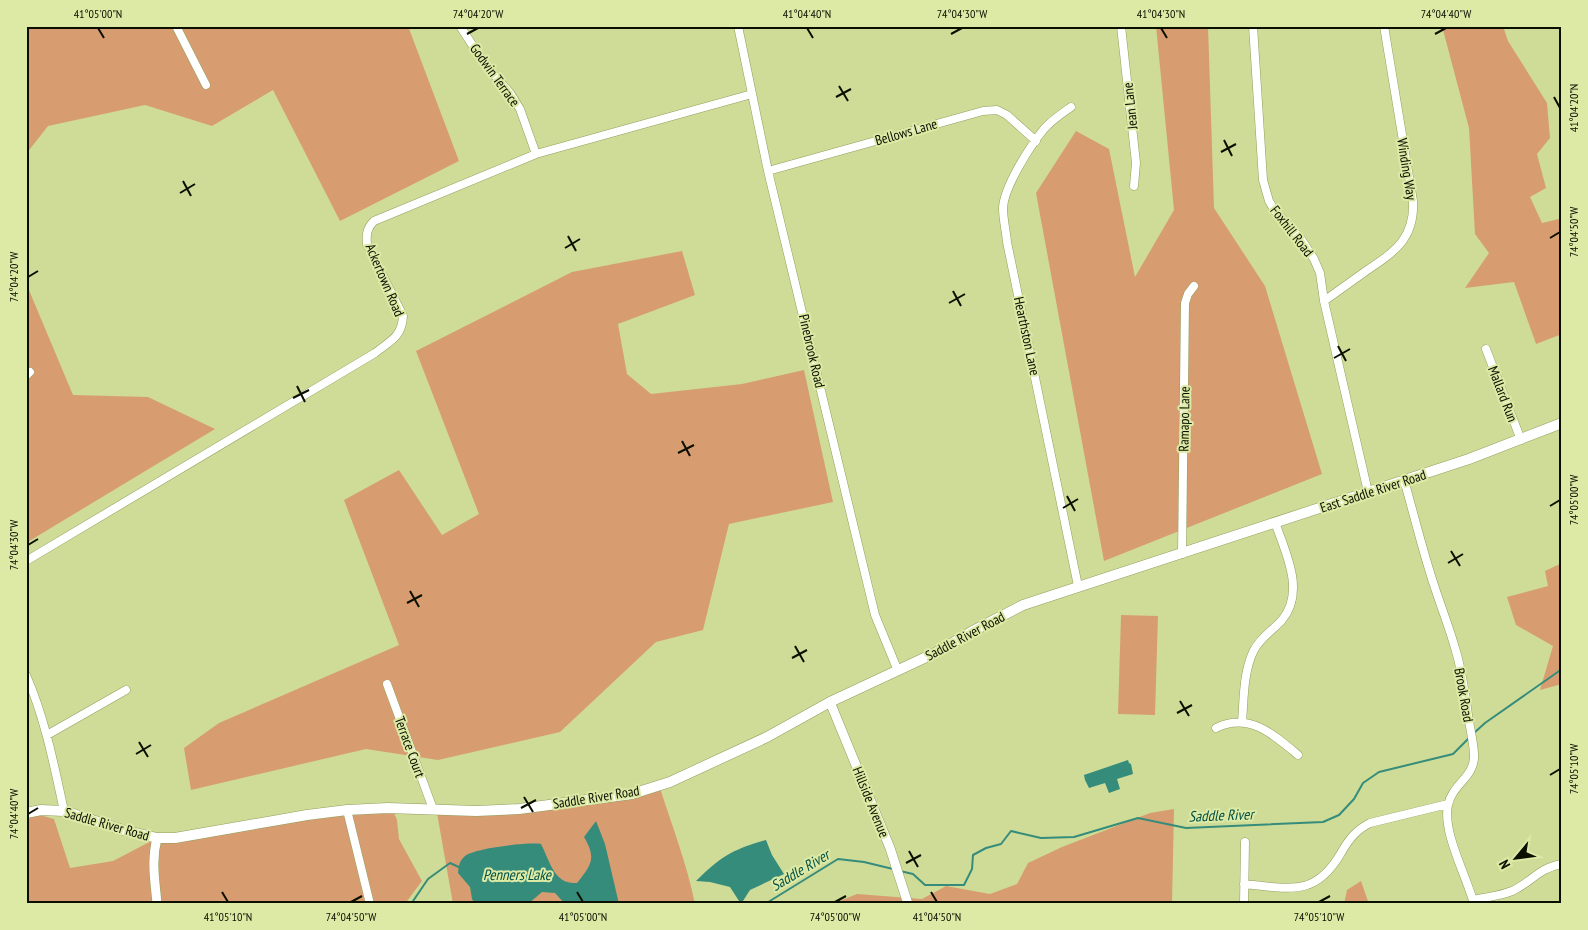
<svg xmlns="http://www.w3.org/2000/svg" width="1588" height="930" viewBox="0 0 1588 930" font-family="'PT Sans Narrow',sans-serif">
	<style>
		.green { fill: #d79d71 }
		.water { fill: #358c7b }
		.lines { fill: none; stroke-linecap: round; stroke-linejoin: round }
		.stream { stroke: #358c7b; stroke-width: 2 }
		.minor-casing { stroke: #929f5d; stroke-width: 9 }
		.tertiary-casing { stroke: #929f5d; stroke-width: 10 }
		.secondary-casing { stroke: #929f5d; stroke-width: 11 }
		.minor { stroke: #fff; stroke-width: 8 }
		.tertiary { stroke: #fff; stroke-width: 9 }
		.secondary { stroke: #fff; stroke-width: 10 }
		.ticks { fill: none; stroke: #0b0f00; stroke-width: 2 }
		.labels { text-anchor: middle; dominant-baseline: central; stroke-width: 4; stroke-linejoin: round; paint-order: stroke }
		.street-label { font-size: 14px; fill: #0b0f00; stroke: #dceaa5 }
		.water-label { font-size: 15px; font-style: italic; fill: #045145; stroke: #dceaa5 }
		.neatline { fill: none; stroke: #0b0f00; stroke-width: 2 }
		.ticks-label { font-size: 12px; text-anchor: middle; fill: #0b0f00 }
	</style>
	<rect width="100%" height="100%" fill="#cfdc98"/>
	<path class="green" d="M26,26H408L459,161L340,221L273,90L212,126L145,105L48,126L26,154Z
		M1156,26H1208L1214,208L1265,286L1322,474L1104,561L1036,193L1076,131L1109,149L1135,277L1174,210Z
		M1442,26H1503L1508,41L1547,103L1550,138L1537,154L1546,188L1530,197L1542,223L1559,219L1562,228V334L1536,344L1514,282L1465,288L1489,253L1475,234L1469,128Z
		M682,251L695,295L618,324L627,374L651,394L742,384L804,370L833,502L729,524L703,630L656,642L560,732L438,760L366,749L191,790L184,748L219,723L399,645L344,500L399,470L442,535L479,514L416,351L572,272Z
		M26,283L73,395L148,397L215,429L26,543Z
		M1562,563V684L1540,690L1553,646L1516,625L1507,597L1548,586L1545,571Z
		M1121,615L1158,616L1155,715L1118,714Z
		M660,788C672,826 687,864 695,904H453L437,813L564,808L589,805Z
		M392,808L397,820L399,839L422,881L405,904H26V812H29L54,819L70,868L113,861L157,838Z
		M1174,809L1172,904H832L857,894L922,899L946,886L990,894L1017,884L1028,863L1062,847L1150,813Z
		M1361,881L1369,904H1344L1347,890Z"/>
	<path class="water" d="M1128,760L1129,763L1131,764L1133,774L1117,779L1120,789L1109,793L1105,783L1089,788L1085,780L1084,775Z
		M596,821L605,844L619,904H565L555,893L542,892L528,904H475L472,899L470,887L458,873C459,866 459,861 465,856C475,848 528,842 541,844C550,861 554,885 577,883C591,865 597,859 584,837Z
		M766,840L772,855L784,874L750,890L741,904L730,887L710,882L696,881C721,857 731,850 766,840Z"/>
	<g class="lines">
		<path class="stream" d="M1474,733L1485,723L1562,669
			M900,871L913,874L925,885H964L972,869L973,855L986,848L1001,844L1011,831L1041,838L1074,837L1138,818L1186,828L1323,822L1339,815L1354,799L1363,783L1379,772L1453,754L1469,738
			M411,904L428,879L450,863L461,868
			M765,904L838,859L864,862L893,869"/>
		<defs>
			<path id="minor" d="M176,26L206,85
				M460,26L484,63L510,93L520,109L536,154
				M738,26L768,171L875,615L898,671
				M1121,26L1136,163L1134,186
				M1253,26L1263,180L1269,201L1275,211L1301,239L1314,259L1320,273L1324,301L1368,492
				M1071,107C1061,114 1052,120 1044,129C1030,146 1004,187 1003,208C1003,219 1006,231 1007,242L1078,586
				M768,171L983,111L997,110L1007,115L1036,141
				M1324,301C1338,291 1352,281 1366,271C1394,252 1415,239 1413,201L1384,26
				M1486,349L1521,440
				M26,376L30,372
				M1404,480C1415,518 1424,557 1437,594C1443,612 1450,630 1455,648C1462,670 1465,693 1468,715C1470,728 1473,740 1474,753C1476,777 1452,784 1448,805C1442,832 1467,877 1474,904
				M1182,554L1185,303L1188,294L1194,286
				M26,561L375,353C390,341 402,337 403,316L367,244C366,234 367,228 374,221L536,154L752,94
				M26,675C45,718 54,765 64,811
				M387,684L433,809
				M1242,722C1244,699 1243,672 1254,650C1260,638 1273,630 1282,620C1306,591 1285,552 1275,522
				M1216,728C1249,712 1273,734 1298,755
				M47,735L126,690
				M347,810L370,904
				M1244,884C1289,888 1315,898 1341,853C1349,839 1356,830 1370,823L1448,804
				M1473,900C1486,897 1500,896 1512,891C1532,882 1538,868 1562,864
				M1244,904L1245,842"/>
			<path id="tertiary" d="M830,702L890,848L908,904
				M157,838C151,862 155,880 157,904"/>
			<path id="secondary" d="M26,813L41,810L64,811L123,830L157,838H175L307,815L347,810L388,808L476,811L519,809L632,794L670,782L767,737L830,702L937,652L971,632L1023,605L1469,459L1562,423"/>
		</defs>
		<use href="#minor" class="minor-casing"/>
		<use href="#tertiary" class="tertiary-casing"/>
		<use href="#secondary" class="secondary-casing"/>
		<use href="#minor" class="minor"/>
		<use href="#tertiary" class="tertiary"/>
		<use href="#secondary" class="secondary"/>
	</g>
	<path class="ticks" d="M98,28L104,38M807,28L813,38M1161,28L1167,38M467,34L478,28M951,34L962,28M1435,34L1446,28M839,86L848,101M836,97L851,89M1554,97L1560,108M1224,140L1232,156M1221,152L1236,144M183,181L191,196M180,193L195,184M568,236L576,251M1550,238L1560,232M565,248L580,239M28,277L38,271M953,291L961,306M949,303L965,294M1338,346L1346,361M1334,358L1350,349M297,386L305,402M293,398L309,390M682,441L690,456M678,453L694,445M1067,496L1075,511M1550,506L1560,500M1063,508L1078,499M28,545L38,539M1451,551L1460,566M1448,563L1463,554M410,591L419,607M407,603L422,595M795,646L804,662M792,658L807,650M1180,701L1189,716M1177,713L1192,705M139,742L148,757M136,754L151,745M1550,775L1560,769M524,797L533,812M521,808L536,800M28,814L38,808M909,851L918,867M906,863L921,855M222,892L228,902M577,892L583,902M931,892L937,902M351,902L362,896M835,902L846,896M1319,902L1330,896"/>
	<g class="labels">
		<g class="street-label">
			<text transform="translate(495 75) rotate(54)">Godwin Terrace</text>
			<text transform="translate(1130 106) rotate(-96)">Jean Lane</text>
			<text transform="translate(906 132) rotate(-16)">Bellows Lane</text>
			<text transform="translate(1407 169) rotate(81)">Winding Way</text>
			<text transform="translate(1292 231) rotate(52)">Foxhill Road</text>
			<text transform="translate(385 280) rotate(67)">Ackertown Road</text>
			<text transform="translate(1027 336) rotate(78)">Hearthston Lane</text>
			<text transform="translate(812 351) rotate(77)">Pinebrook Road</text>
			<text transform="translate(1503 394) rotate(69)">Mallard Run</text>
			<text transform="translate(1184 419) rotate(-89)">Ramapo Lane</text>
			<text transform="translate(1373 491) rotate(-18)">East Saddle River Road</text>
			<text transform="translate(965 636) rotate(-28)">Saddle River Road</text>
			<text transform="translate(1464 695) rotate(80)">Brook Road</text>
			<text transform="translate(410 747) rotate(70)">Terrace Court</text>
			<text transform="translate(596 797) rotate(-9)">Saddle River Road</text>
			<text transform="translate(871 802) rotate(68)">Hillside Avenue</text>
			<text transform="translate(107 824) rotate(16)">Saddle River Road</text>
		</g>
		<g class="water-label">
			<text transform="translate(1221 815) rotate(-2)">Saddle River</text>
			<text transform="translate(800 870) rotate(-31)">Saddle River</text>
			<text x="517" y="874">Penners Lake</text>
		</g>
	</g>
	<rect width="1588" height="930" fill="none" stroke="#dceaa5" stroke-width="55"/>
	<g transform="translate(1516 858) rotate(241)" stroke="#dceaa5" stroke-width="4" paint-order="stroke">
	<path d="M0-4L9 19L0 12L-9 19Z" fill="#0b0f00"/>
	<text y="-8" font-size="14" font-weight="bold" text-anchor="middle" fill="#0b0f00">N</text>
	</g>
	<rect x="28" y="28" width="1532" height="874" class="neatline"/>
	<g class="ticks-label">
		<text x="98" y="18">41°05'00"N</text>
		<text x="478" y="18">74°04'20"W</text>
		<text x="807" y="18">41°04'40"N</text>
		<text x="962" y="18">74°04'30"W</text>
		<text x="1161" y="18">41°04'30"N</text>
		<text x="1446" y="18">74°04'40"W</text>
		<text transform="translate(1574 108) rotate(-90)" y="4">41°04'20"N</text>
		<text transform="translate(1574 232) rotate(-90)" y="4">74°04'50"W</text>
		<text transform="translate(14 277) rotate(-90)" y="4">74°04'20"W</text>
		<text transform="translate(1574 500) rotate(-90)" y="4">74°05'00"W</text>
		<text transform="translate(14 545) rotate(-90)" y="4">74°04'30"W</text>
		<text transform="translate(1574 769) rotate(-90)" y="4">74°05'10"W</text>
		<text transform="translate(14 814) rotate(-90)" y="4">74°04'40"W</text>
		<text x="228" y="921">41°05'10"N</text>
		<text x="351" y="921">74°04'50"W</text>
		<text x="583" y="921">41°05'00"N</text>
		<text x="835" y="921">74°05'00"W</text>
		<text x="937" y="921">41°04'50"N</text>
		<text x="1319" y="921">74°05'10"W</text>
	</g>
</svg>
